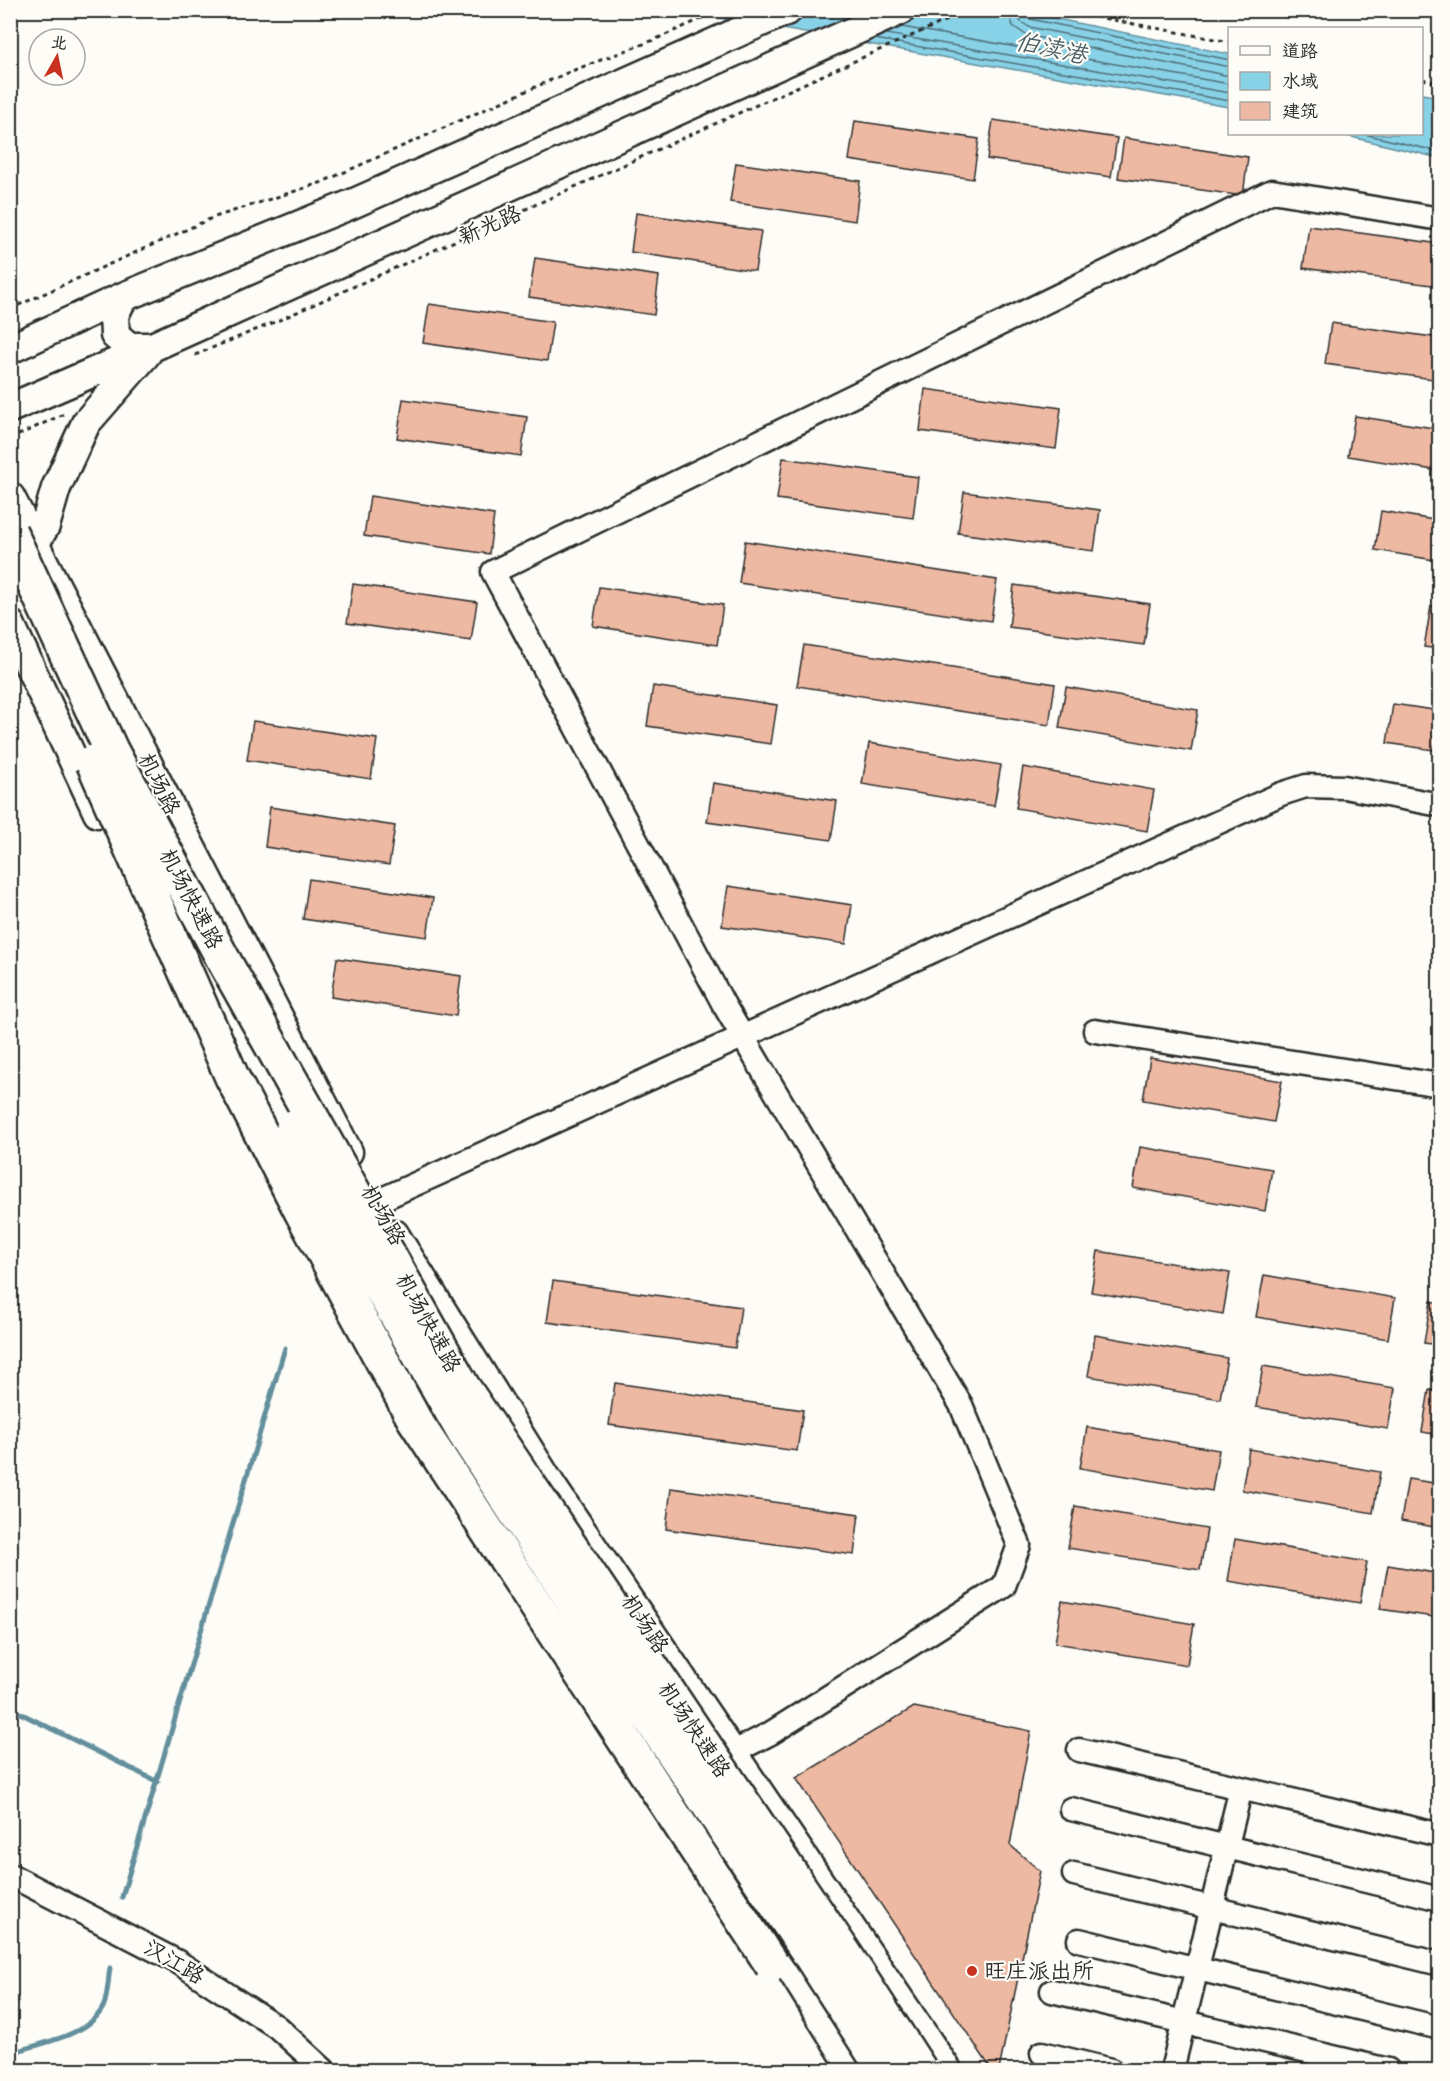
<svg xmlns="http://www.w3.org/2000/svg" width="1450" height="2081" viewBox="0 0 1450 2081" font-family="'Comic Neue','LXGW WenKai TC',sans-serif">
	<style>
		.water { fill: #88d2e8; stroke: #638f9c; stroke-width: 1.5 }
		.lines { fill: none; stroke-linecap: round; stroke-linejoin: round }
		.shore { stroke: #506e77; stroke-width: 1.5 }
		.stream { stroke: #638f9c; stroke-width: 5 }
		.building { fill: #eeb9a2; stroke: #2b2b2b; stroke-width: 1.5 }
		.minor-casing { stroke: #2b2b2b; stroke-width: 27 }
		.major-casing { stroke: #2b2b2b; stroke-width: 33 }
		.path { stroke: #2b2b2b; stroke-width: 3; stroke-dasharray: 4.5 4.5; stroke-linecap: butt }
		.minor { stroke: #fdfcf7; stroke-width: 22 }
		.major { stroke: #fdfcf7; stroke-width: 28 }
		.highway-bridge-casing { stroke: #2b2b2b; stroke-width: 38; stroke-linecap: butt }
		.highway-bridge { stroke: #fdfcf7; stroke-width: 33 }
		.poi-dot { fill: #c8321e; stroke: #fdfcf7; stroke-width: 2 }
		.labels { text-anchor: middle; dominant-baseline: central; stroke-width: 4.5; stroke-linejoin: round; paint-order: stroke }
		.street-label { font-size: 22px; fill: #2b2b2b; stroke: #fdfcf7 }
		.poi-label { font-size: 22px; fill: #2b2b2b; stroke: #fdfcf7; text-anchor: start }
		.water-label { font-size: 24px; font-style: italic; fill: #475d64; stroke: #fdfcf7 }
	</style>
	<rect width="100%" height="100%" fill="#fdfcf7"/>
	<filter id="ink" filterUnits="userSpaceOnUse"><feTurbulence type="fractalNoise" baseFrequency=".0167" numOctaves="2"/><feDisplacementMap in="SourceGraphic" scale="12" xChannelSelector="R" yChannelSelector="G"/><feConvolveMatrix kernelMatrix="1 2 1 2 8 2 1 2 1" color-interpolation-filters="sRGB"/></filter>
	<g filter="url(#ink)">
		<path class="water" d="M679,11H1018L1229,54V107Z
			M1422,94L1439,97V158L1339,134H1422Z"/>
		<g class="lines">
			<path class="shore" d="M1008,10L1013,26L1026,35L1230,76
				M1017,10L1020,21L1029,27L1230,67
				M1025,10L1026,16L1030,19L1230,60
				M902,27L1230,84
				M887,34L1230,93
				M875,39L1230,101
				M1364,134L1440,152"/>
			<path class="stream" d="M10,1708L158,1782
				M122,1897L285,1348
				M10,2053C39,2044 92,2035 104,2005C108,1994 108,1980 110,1968"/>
		</g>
		<path class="building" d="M993,120L1117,138L1111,177L987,159Z
			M855,121L979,139L973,179L849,160Z
			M1124,138L1248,157L1243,196L1118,178Z
			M736,163L860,181L855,221L730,202Z
			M636,213L761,231L755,271L631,252Z
			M1309,226L1440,244L1439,286L1303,268Z
			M535,258L659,276L654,315L529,297Z
			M429,304L553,322L547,361L423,343Z
			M1331,323L1440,338V380L1325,364Z
			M925,389L1061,408L1056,449L920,431Z
			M403,399L527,417L521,456L397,438Z
			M1355,416L1440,429V471L1348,456Z
			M783,458L918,477L913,518L777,499Z
			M964,492L1100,510L1094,551L958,533Z
			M370,496L494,515L489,554L364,536Z
			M1381,511L1440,521V561L1375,550Z
			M745,541L997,580L991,621L739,583Z
			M353,584L477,602L471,641L347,623Z
			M1014,585L1150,604L1144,645L1009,627Z
			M599,587L723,605L717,645L593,626Z
			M1431,606L1440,607V649L1424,647Z
			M804,645L1055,684L1049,725L797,686Z
			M653,686L777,705L771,744L647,726Z
			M1066,687L1198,710L1191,751L1059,728Z
			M1393,704L1440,711V751L1387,743Z
			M253,721L377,739L371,779L247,760Z
			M869,743L1001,765L994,806L862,784Z
			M1023,767L1154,790L1147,831L1016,808Z
			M713,783L837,801L831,840L707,822Z
			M270,807L395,826L389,865L265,847Z
			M309,879L433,898L427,937L303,919Z
			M728,886L852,905L846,944L722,926Z
			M337,958L461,976L456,1016L331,997Z
			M1150,1058L1282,1081L1274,1122L1143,1100Z
			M1140,1147L1272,1169L1265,1211L1133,1188Z
			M1098,1251L1230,1273L1223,1314L1091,1292Z
			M1264,1275L1395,1298L1388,1339L1256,1317Z
			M553,1281L741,1307L735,1348L547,1322Z
			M1431,1301L1440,1303V1345L1424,1343Z
			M1095,1335L1227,1358L1220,1399L1088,1376Z
			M1263,1366L1395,1388L1388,1429L1256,1407Z
			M615,1383L803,1410L797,1451L609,1425Z
			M1429,1390L1440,1392V1435L1422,1432Z
			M1087,1427L1219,1450L1212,1491L1080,1468Z
			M1249,1449L1380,1472L1373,1513L1242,1490Z
			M1408,1479L1440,1484V1528L1401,1521Z
			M671,1488L859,1514L854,1555L666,1529Z
			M1075,1506L1207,1529L1200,1570L1068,1548Z
			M1235,1539L1367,1562L1360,1603L1228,1581Z
			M1388,1565L1440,1574V1618L1380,1609Z
			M1062,1601L1194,1624L1187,1665L1055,1643Z
			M914,1707L1031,1731L1010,1845L1040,1871L999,2070H992L796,1778Z"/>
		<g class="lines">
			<defs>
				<path id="minor" d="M1095,1031L1440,1085
					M349,1214L1281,794L1306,786L1344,787L1440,805
					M1079,1750L1440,1835
					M732,1753L771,1733L1004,1586L1019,1545L961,1405L724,1005L493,572L1272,191L1440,219
					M1071,1809L1440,1899
					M1074,1874L1440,1964
					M10,1875L178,1962L277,2027L324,2070
					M1079,1940L1440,2028
					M1052,1991L1388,2070
					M1042,2053L1111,2070
					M1172,2070L1241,1788"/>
				<path id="major" d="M123,297L114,315L115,335L129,347H152
					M10,349L123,297L352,204L788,10
					M10,408L152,347L901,10
					M10,497L348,1152
					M35,543L45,526L56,488L86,423L147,353
					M10,624L98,813
					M394,1234L552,1487L947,2070
					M675,1783L854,2070"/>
			</defs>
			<use href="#minor" class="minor-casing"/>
			<use href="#major" class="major-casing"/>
			<path class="path" d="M1060,10L1230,42
				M1422,79L1440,83
				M10,309L212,218L320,183L569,72L654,40L721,10
				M195,355L275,322L832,71L970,10
				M10,439L66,413"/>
			<use href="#minor" class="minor"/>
			<use href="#major" class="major"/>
			<defs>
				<path id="highway-bridge" d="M10,532L111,750L223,959L463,1387L845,1954L920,2070
					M93,762L232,1077L301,1211L414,1419L772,1965
					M293,1127L343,1223L464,1433L630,1689L810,1955L884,2070"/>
			</defs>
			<use href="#highway-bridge" class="highway-bridge-casing"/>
			<use href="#highway-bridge" class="highway-bridge"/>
		</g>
	</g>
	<circle class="poi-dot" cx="972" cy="1971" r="6"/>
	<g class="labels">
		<g class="street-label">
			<text transform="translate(490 225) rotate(-24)">新光路</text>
			<text transform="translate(159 784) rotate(63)">机场路</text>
			<text transform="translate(191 899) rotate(62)">机场快速路</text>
			<text transform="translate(383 1215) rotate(60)">机场路</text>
			<text transform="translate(428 1323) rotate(61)">机场快速路</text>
			<text transform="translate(645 1624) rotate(56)">机场路</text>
			<text transform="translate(694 1730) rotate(56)">机场快速路</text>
			<text transform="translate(174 1962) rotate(30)">汉江路</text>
		</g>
		<g class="poi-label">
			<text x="984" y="1971">旺庄派出所</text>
		</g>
		<g class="water-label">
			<text transform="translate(1051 48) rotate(12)">伯渎港</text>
		</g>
	</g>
	<rect width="1450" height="2081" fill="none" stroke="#fdfcf7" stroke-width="36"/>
	<rect x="18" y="18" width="1414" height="2045" fill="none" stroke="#2b2b2b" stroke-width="2" filter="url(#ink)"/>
	<rect x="1228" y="27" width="195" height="108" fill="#fdfcf7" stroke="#a9a8a5" stroke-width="1.5"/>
	<rect x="1240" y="46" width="30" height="9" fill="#fdfcf7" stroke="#a9a8a5" stroke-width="1.5"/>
	<text x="1282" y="57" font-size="18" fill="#2b2b2b">道路</text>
	<rect x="1240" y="72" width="30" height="18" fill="#88d2e8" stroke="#a9a8a5" stroke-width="1.5"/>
	<text x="1282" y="87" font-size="18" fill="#2b2b2b">水域</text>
	<rect x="1240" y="102" width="30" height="18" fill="#eeb9a2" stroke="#a9a8a5" stroke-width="1.5"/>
	<text x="1282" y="117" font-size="18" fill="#2b2b2b">建筑</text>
	<g transform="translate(57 57) rotate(9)"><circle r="28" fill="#fdfcf7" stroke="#a9a8a5" stroke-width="1.5"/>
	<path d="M0-4.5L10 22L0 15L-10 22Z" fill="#c8321e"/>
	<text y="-9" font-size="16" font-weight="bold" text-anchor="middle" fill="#2b2b2b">北</text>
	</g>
</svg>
